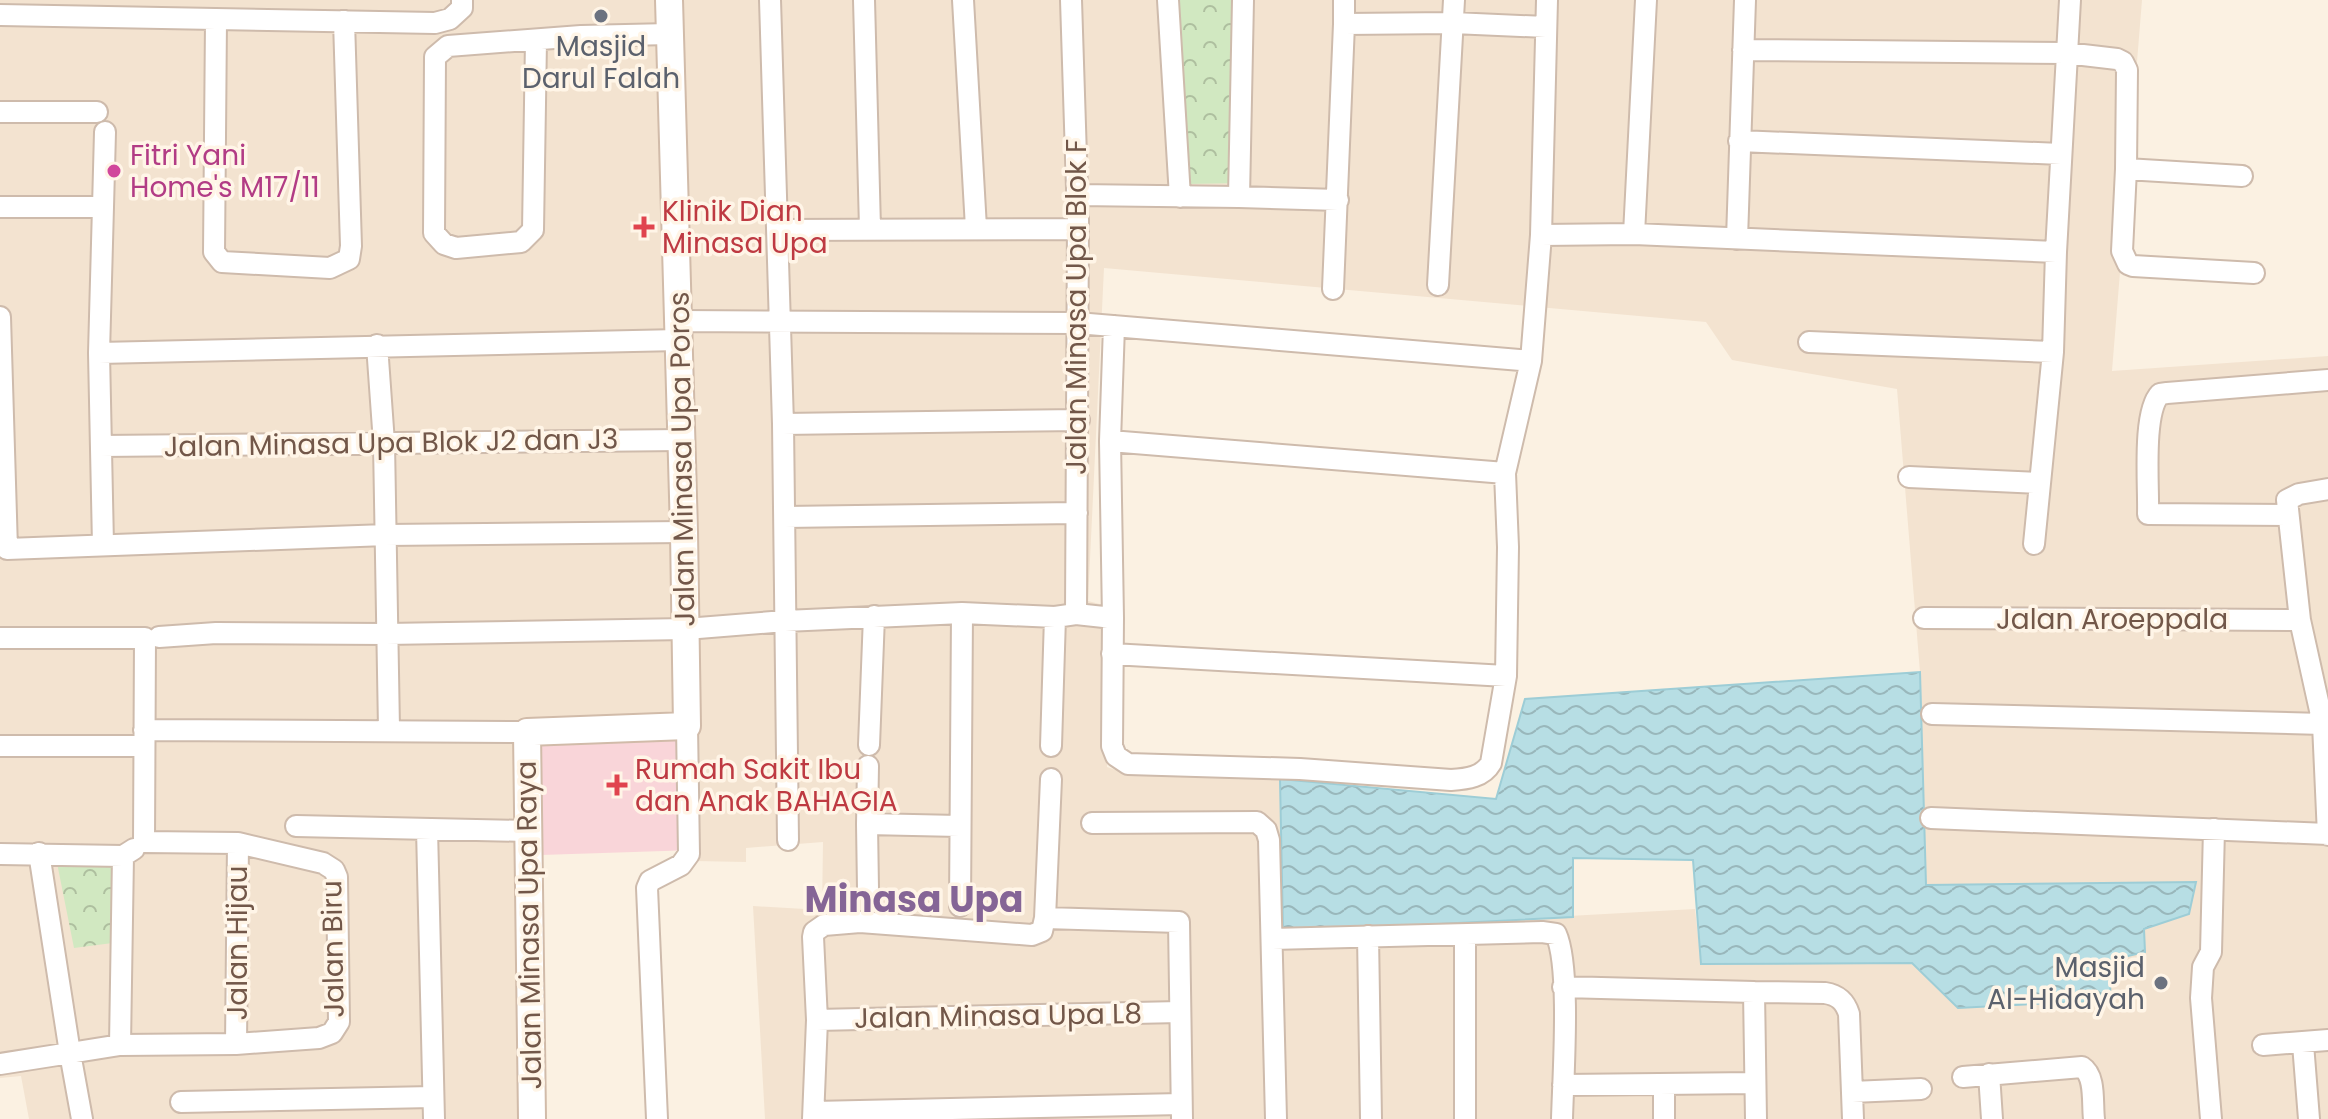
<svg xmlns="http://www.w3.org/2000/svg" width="2328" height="1119" viewBox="0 0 2328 1119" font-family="Poppins,sans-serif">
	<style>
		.residential { fill: #f3e3d0; fill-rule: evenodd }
		.medical { fill: #f9d5d9 }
		.park { fill: url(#park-crowns) }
		.water { fill: url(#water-waves); stroke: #9dcdd6; stroke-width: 2 }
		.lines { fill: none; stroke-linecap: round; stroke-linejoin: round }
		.street-casing { stroke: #cebbac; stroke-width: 24 }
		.secondary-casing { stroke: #d1bba9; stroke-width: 30 }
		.street { stroke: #fff; stroke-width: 20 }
		.secondary { stroke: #fff; stroke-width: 26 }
		.worship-dot { fill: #6b7280; stroke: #fff5e7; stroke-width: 3 }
		.hotel-dot { fill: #d1479c; stroke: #fff5e7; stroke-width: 3 }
		.health-dot { fill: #e0444e; stroke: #fff5e7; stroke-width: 3 }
		.labels { text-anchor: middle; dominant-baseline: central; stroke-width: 7; stroke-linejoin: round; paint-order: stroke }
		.worship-label { font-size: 28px; fill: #5b616d; stroke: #fff5e7 }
		.hotel-label { font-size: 28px; fill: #b23c85; stroke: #fff5e7; text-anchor: start }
		.health-label { font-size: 28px; fill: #be3a42; stroke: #fff5e7; text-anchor: start }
		.street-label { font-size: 28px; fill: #725749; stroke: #fff5e7 }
		.district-label { font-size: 36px; font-weight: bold; fill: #856596; stroke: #fff5e7 }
	</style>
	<defs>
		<pattern id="park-crowns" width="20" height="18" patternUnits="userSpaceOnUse" patternTransform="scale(2)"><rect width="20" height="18" fill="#d1e8c1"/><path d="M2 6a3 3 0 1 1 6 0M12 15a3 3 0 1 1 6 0" fill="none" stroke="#aebf9f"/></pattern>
		<pattern id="water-waves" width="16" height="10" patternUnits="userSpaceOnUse" patternTransform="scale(2)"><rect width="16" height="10" fill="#b7dee4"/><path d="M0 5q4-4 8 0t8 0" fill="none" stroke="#99b7bb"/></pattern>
	</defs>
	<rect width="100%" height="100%" fill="#fbf1e2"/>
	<path class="residential" d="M0,0H2142L2112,371L2328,356V1119H765L753,906L822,910L823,842L746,848V862L695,861L539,721L545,1119H29L21,1076L0,1078ZM1104,268L1706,322L1732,360L1897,389L1920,672L1926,885L2195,882L2144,929V953L2111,960L1701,964L1695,909L1284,932L1280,779L1116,770L1107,767L1115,608L1088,601Z"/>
	<path class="medical" d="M693,720L695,850L541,855L539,721Z"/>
	<path class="park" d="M1174,0H1251L1247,183L1187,184Z
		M130,861L128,941L74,948L57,863Z"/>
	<path class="water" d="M1920,672L1926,885L2196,882L2189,914L2144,929L2145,952L2111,960L2110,1000L1958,1008L1912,963L1701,964L1693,860L1573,858V917L1283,932L1280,779L1496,799L1525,699Z"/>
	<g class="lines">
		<defs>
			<path id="street" d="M770,0L783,424L788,840
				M864,0L870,228
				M963,0L976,228
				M1071,0L1078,220L1076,614
				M1168,0L1180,197
				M1243,0L1239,197L1338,200
				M0,15L435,23L450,19L462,8V0
				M216,20L214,252L222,262L330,268L349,259L351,246L344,21
				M1344,24V0
				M536,40L533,230L521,242L456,248L444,244L434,233L435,57L448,46L581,36L670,34
				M1743,50L2066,53L2117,59L2123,62L2127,70L2126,169L2122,251L2128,264L2133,266L2254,273
				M0,112H97
				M1739,141L2061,154
				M2126,169L2242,176
				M1077,195L1239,197
				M0,207H103L99,353L103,545
				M103,207L105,132
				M778,230L1078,229
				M1634,234L1646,0
				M1541,235L1634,234L2056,252
				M1737,239L1745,0
				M1438,285L1454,0
				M1333,289L1344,24L1453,23L1546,27
				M0,317L7,549L386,535L684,532
				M679,321L1077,323L1531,361
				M1809,342L2053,352
				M377,345L384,443L389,729
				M99,353L679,340
				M783,424L1079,420
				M1110,441L1114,326
				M101,446L682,440
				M1909,477L2040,483
				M2328,489L2299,494L2287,500L2300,620L2323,724L2328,835
				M2288,515L2148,514C2149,487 2142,413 2160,394L2167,393L2328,380
				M785,517L1077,513
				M2034,544L2053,352L2056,252L2070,0
				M1924,618L2300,620
				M159,637L216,633L386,634L686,629L785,621L962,613L1055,617L1076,614L1113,618
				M0,638H145L144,842
				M1112,654L1506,676L1491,763C1483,777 1467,779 1451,780L1300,769L1128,764L1116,756L1112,746L1113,618L1110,441L1505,473
				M1506,676L1508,547L1505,473L1531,361L1541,235L1547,0
				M1932,714L2323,724
				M144,730L527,732
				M869,745L874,616
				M0,746H144
				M1051,746L1055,617
				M868,766L867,824L959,826
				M1931,818L2328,834
				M1092,823L1257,822L1266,830L1269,840L1276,1119
				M867,824L868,889
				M296,826L526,831
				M427,829L434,1119
				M0,854L123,856L134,849
				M960,906L962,613
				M1045,918L1051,779
				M1368,936L1371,1119
				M1272,939L1542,932L1556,934C1571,967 1563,1078 1562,1119
				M1563,987L1754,992L1756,1119
				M1754,992L1825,993C1838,995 1845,1001 1849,1014L1853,1119
				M817,1020L1180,1012
				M236,1044L238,843
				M2303,1044L2309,1119
				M120,1045L123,856
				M2263,1045L2328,1040
				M0,1064L70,1053L39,853
				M1989,1074L1992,1119
				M1963,1077L2082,1067C2096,1076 2092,1103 2094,1119
				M1563,1085L1755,1083
				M1664,1085V1119
				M1852,1092L1921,1089
				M181,1102L433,1097
				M814,1112L1181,1104
				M82,1119L70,1053L120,1045L236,1044L319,1038L332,1033L339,1022L337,877L334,870L323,863L238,843L144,842
				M657,1119L647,888L650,881L681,865L689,854L687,726
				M813,1119L817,1020L813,937L814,932L824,925L860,922L1032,935L1042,931L1045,918L1179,922L1182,1119
				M1465,1119V935
				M2211,1119L2201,998L2203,967L2211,952L2214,829"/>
			<path id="secondary" d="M532,1119L527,732L687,726L684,532L669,0"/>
		</defs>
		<use href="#street" class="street-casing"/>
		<use href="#secondary" class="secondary-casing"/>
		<use href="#street" class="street"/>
		<use href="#secondary" class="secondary"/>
	</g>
	<g class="worship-dot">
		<circle cx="601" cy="16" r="8"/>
		<circle cx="2161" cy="983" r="8"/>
	</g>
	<circle class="hotel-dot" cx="114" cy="171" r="8"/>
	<g class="health-dot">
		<path d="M640 215h8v8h8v8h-8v8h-8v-8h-8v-8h8z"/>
		<path d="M613 773h8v8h8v8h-8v8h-8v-8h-8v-8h8z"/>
	</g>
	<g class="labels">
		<g class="worship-label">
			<text x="601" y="46">Masjid<tspan x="601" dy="32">Darul Falah</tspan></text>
			<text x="2145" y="967" text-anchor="end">Masjid<tspan x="2145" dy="32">Al-Hidayah</tspan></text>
		</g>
		<g class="hotel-label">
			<text x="130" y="155">Fitri Yani<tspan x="130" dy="32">Home's M17/11</tspan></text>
		</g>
		<g class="health-label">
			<text x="662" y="211">Klinik Dian<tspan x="662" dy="32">Minasa Upa</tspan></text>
			<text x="635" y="769">Rumah Sakit Ibu<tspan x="635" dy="32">dan Anak BAHAGIA</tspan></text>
		</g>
		<g class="street-label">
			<text transform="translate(1076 307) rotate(-90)">Jalan Minasa Upa Blok F</text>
			<text transform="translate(391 443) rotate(-1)">Jalan Minasa Upa Blok J2 dan J3</text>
			<text transform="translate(682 459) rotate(-91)">Jalan Minasa Upa Poros</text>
			<text x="2112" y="619">Jalan Aroeppala</text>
			<text transform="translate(529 925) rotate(-91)">Jalan Minasa Upa Raya</text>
			<text transform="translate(237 943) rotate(-90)">Jalan Hijau</text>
			<text transform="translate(333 949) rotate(-91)">Jalan Biru</text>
			<text transform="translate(998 1016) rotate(-1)">Jalan Minasa Upa L8</text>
		</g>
		<g class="district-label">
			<text x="914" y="899">Minasa Upa</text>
		</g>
	</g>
</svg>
